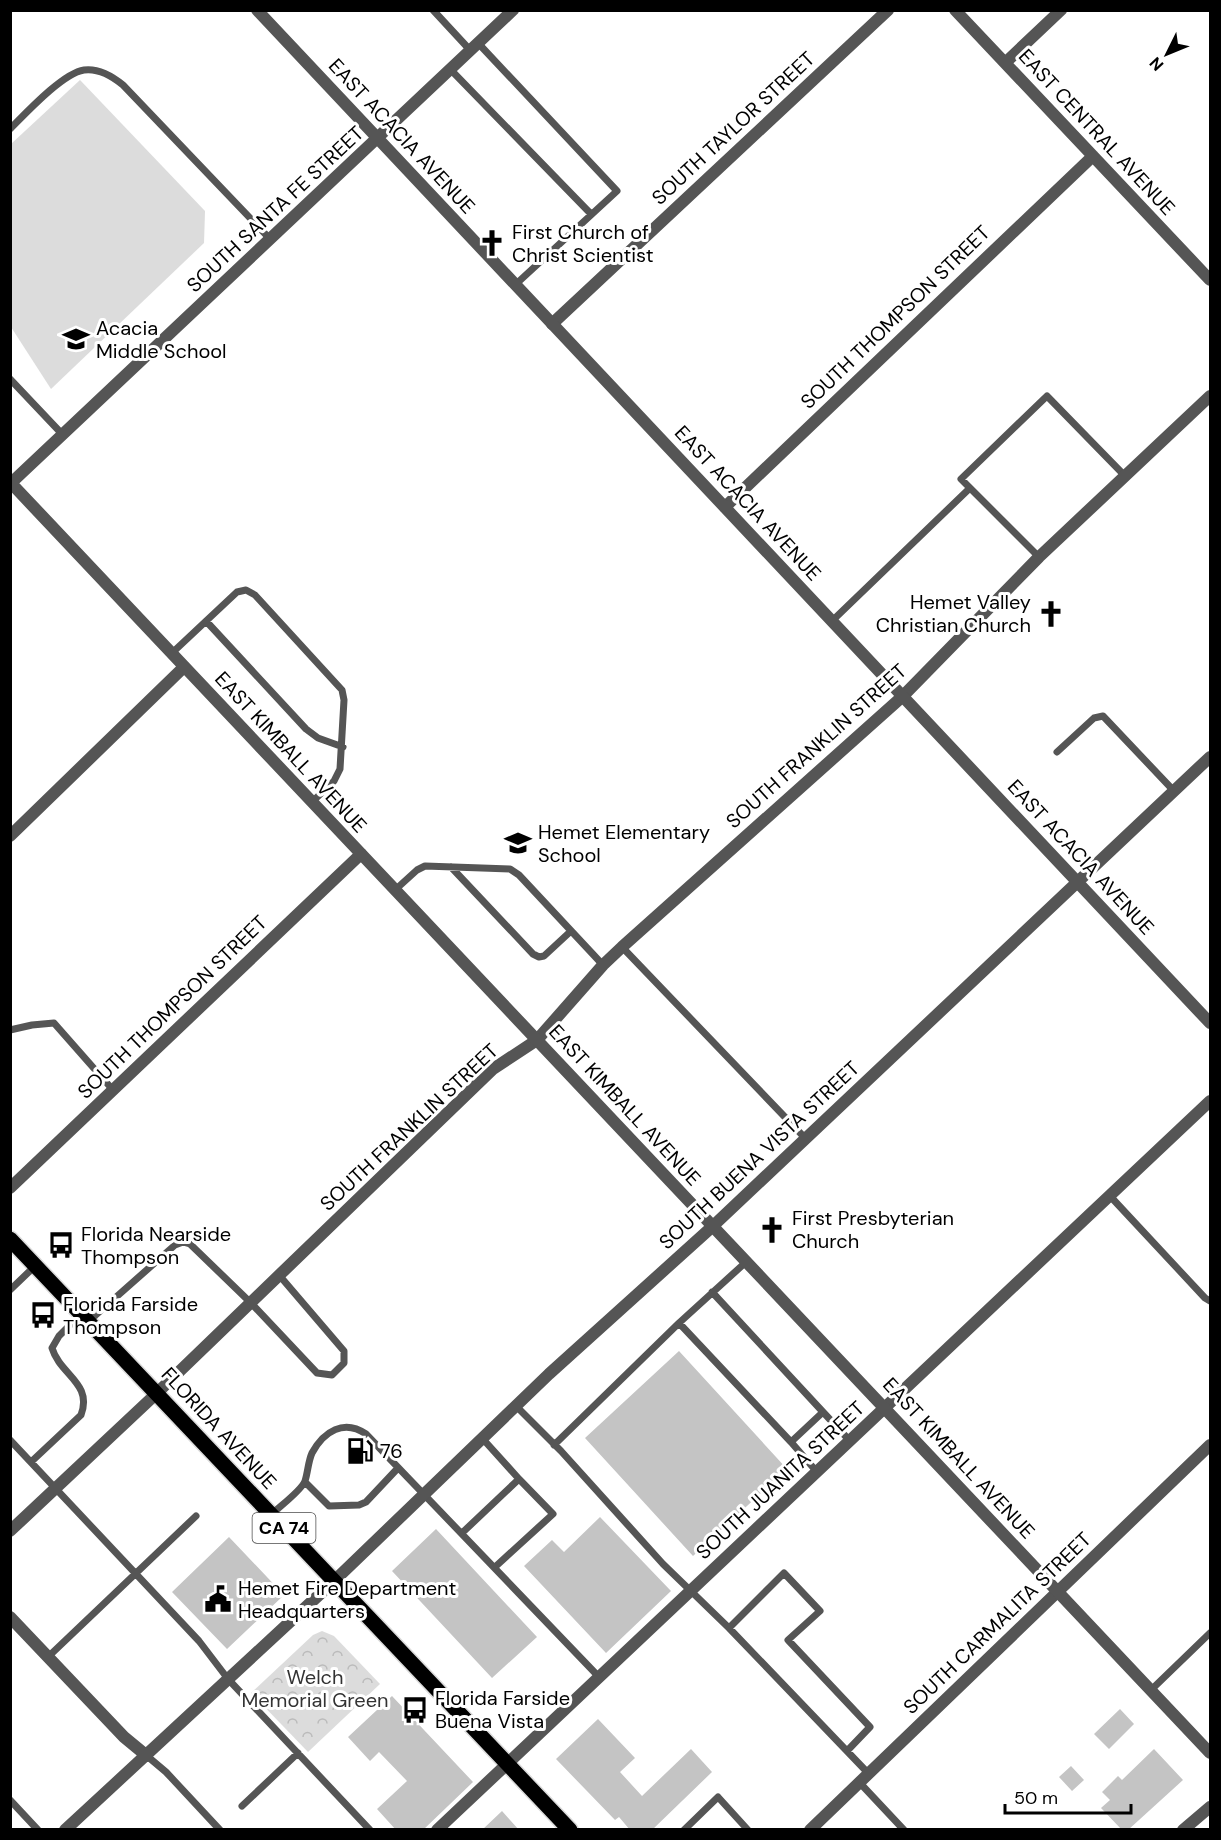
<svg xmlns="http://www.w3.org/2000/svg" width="1221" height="1840" viewBox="0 0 1221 1840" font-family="'DM Sans',sans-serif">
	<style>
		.forest { fill: url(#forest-crowns) }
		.garden { fill: #dcdcdc }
		.building { fill: #c4c4c4 }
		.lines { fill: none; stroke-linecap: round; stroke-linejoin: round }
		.primary-casing { stroke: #dbdbdb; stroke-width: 18 }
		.service { stroke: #555; stroke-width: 7 }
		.minor { stroke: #555; stroke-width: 12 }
		.tertiary { stroke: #555; stroke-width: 12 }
		.primary { stroke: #000; stroke-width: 15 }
		.labels { text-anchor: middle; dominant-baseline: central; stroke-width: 6; stroke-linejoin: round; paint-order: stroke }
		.shield { fill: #fff; stroke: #4c4c4c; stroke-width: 1.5 }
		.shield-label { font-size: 18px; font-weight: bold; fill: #000 }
		.street-label { font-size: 20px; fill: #000; stroke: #fff }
		.poi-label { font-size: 20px; fill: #000; stroke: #fff; text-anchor: start }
		.park-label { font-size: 20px; fill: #333; stroke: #fff }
	</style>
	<defs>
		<pattern id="forest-crowns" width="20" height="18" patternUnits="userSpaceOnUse" patternTransform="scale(1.5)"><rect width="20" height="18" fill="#dcdcdc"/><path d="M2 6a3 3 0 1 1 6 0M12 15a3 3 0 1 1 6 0" fill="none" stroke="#bbb"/></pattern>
	</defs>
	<rect width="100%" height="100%" fill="#fff"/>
	<path class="forest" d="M322,1631L334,1636L380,1684L308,1752L251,1693L313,1635Z"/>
	<path class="garden" d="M80,80L205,211L204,243L51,389L11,327V144Z"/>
	<path class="building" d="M679,1351L787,1469L693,1556L585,1438Z
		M600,1517L671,1591L606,1653L524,1566L552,1540L564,1552Z
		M436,1529L537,1637L492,1678L392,1571Z
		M229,1537L284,1595L227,1649L172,1592Z
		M392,1696L473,1782L423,1830H396L377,1809L407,1781L379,1752L370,1761L348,1737Z
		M1120,1709L1134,1724L1109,1749L1094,1734Z
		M598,1719L635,1758L620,1772L642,1796L691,1749L712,1772L652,1830H630L619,1817L615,1820L556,1759Z
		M1154,1749L1183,1780L1128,1830H1122L1101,1808L1110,1800L1102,1792L1118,1776L1122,1780Z
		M1071,1766L1084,1780L1072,1791L1059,1777Z
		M502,1811L519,1830H482Z"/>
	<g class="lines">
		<defs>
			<path id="primary" d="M10,1239L570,1830"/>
		</defs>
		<use href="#primary" class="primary-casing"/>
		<path class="service" d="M433,10L470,50
			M478,43L617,191L515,285
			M450,69L591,214
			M10,129C26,113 63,73 84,70C99,68 112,76 123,85L271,240
			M10,379L63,435
			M1039,557L961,479L1047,396L1125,476
			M206,621L306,729L318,738L343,747
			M832,621L970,488
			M172,653L237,592L246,590L255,595L342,690L344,700L340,769L334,781L312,802
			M1057,752L1094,718L1103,716L1174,791
			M451,867L533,954L539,957L544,956L571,931
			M395,890L417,870L425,866L510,869L519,875L603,965
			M622,947L806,1139
			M10,1030L32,1025L54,1023L113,1090
			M1110,1196L1205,1298L1210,1301
			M10,1290L35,1266
			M712,1292L823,1412
			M89,1321L175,1245L183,1242L190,1244L251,1303L317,1373L332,1375L344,1363V1351L279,1275
			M679,1323L791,1442
			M516,1406L561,1451L663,1564L729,1628L868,1773
			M482,1438L519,1479
			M10,1440L199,1641L228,1679L370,1830
			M554,1445L679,1323L746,1262
			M31,1462L81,1415C93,1383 60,1375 52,1348L59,1336L81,1314
			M817,1472L791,1442L823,1412L850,1441
			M305,1482L329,1506L359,1505L366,1502L398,1468
			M272,1514C279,1507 302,1490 305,1481C308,1472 308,1462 312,1453C324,1431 344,1419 366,1434L599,1677
			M462,1533L519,1479L553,1514L495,1567
			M729,1628L784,1573L820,1611L788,1640L870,1727L847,1751
			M49,1656L196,1516
			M1151,1690L1210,1633
			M147,1756L166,1772L220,1830
			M859,1782L904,1830
			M10,1800L38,1830
			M242,1806L298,1753
			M684,1830L718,1797L748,1830"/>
		<path class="minor" d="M955,10L1210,280
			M1005,63L1061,10
			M552,324L888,10
			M725,507L1093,156
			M10,836L184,667
			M10,1188L361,854
			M10,1531L157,1393L493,1069L537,1040L603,965L622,947L903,696L1039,557L1210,396
			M10,1617L124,1737L147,1756
			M65,1830L334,1581
			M437,1830L1210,1101
			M810,1830L1210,1445
			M1183,1830L1210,1807"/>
		<path class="tertiary" d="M257,10L1210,1023
			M11,483L1210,1753
			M10,484L513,10
			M334,1581L549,1374L713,1226L1210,757"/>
		<use href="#primary" class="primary"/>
	</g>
	<defs>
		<symbol id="church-bare" viewBox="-9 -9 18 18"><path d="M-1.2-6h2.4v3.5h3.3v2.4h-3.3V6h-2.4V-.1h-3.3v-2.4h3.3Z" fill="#000" stroke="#fff" stroke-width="2.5" paint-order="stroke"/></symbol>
		<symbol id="school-bare" viewBox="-9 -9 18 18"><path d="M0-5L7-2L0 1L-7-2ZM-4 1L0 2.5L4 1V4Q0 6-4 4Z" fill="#000" stroke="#fff" stroke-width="2.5" paint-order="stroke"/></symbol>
		<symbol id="bus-bare" viewBox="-9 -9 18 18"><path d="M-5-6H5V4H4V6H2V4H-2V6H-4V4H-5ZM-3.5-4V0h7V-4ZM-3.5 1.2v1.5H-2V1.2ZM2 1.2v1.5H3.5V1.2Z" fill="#000" stroke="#fff" stroke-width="2.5" paint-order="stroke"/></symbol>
		<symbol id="fuel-bare" viewBox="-9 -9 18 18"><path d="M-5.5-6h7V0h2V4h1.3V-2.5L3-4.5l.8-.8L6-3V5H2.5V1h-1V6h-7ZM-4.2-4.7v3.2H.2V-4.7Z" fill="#000" stroke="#fff" stroke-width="2.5" paint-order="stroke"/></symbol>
		<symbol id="civic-bare" viewBox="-9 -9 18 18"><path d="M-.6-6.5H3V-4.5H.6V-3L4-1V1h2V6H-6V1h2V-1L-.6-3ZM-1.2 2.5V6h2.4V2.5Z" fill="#000" stroke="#fff" stroke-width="2.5" paint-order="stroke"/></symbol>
	</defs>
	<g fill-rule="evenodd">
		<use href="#church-bare" x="473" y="224" width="38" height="38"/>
		<use href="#school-bare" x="57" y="320" width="38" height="38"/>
		<use href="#church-bare" x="1032" y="595" width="38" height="38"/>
		<use href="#school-bare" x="499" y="824" width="38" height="38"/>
		<use href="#church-bare" x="753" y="1211" width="38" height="38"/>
		<use href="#bus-bare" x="42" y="1226" width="38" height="38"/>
		<use href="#bus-bare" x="24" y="1296" width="38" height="38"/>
		<use href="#fuel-bare" x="341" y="1432" width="38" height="38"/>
		<use href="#civic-bare" x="199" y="1580" width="38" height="38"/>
		<use href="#bus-bare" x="396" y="1691" width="38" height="38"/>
	</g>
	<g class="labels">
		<rect class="shield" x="252.5" y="1513" width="63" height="30" rx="4.5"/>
		<g class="shield-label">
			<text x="284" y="1528">CA 74</text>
		</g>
		<g class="street-label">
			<text transform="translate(733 128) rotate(-43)">SOUTH TAYLOR STREET</text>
			<text transform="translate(1097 132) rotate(47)">EAST CENTRAL AVENUE</text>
			<text transform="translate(402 136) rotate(47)">EAST ACACIA AVENUE</text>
			<text transform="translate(275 209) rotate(-43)">SOUTH SANTA FE STREET</text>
			<text transform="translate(895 317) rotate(-44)">SOUTH THOMPSON STREET</text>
			<text transform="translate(748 503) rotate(47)">EAST ACACIA AVENUE</text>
			<text transform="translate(816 746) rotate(-42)">SOUTH FRANKLIN STREET</text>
			<text transform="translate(291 752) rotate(47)">EAST KIMBALL AVENUE</text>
			<text transform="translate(1081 857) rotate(47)">EAST ACACIA AVENUE</text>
			<text transform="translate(172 1007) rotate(-44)">SOUTH THOMPSON STREET</text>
			<text transform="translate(625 1105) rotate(47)">EAST KIMBALL AVENUE</text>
			<text transform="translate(409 1127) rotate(-43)">SOUTH FRANKLIN STREET</text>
			<text transform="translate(759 1155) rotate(-43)">SOUTH BUENA VISTA STREET</text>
			<text transform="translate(219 1428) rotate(47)">FLORIDA AVENUE</text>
			<text transform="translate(959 1458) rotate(47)">EAST KIMBALL AVENUE</text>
			<text transform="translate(780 1480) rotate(-43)">SOUTH JUANITA STREET</text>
			<text transform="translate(997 1623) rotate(-44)">SOUTH CARMALITA STREET</text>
		</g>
		<g class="poi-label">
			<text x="512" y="232">First Church of<tspan x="512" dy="23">Christ Scientist</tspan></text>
			<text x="96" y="328">Acacia<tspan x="96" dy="23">Middle School</tspan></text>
			<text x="1031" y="602" text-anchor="end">Hemet Valley<tspan x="1031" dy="23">Christian Church</tspan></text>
			<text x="538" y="832">Hemet Elementary<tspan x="538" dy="23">School</tspan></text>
			<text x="792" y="1218">First Presbyterian<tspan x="792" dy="23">Church</tspan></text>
			<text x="81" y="1234">Florida Nearside<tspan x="81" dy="23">Thompson</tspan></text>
			<text x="63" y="1304">Florida Farside<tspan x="63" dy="23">Thompson</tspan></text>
			<text x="380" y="1451">76</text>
			<text x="238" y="1588">Hemet Fire Department<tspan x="238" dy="23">Headquarters</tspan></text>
			<text x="435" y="1698">Florida Farside<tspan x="435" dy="23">Buena Vista</tspan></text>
		</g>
		<g class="park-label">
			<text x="315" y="1677">Welch<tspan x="315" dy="23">Memorial Green</tspan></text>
		</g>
	</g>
	<rect width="1221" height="1840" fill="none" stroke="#000000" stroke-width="24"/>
	<g transform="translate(1167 54) rotate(227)" stroke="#ffffff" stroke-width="4.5" paint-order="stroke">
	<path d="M0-4.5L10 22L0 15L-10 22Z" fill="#000000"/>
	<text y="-9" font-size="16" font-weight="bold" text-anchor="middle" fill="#000000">N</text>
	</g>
	<path d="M1005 1804v9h126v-9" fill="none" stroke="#000000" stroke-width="3"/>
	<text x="1014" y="1804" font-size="18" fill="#000000" stroke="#ffffff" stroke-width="4.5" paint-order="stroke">50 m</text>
</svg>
